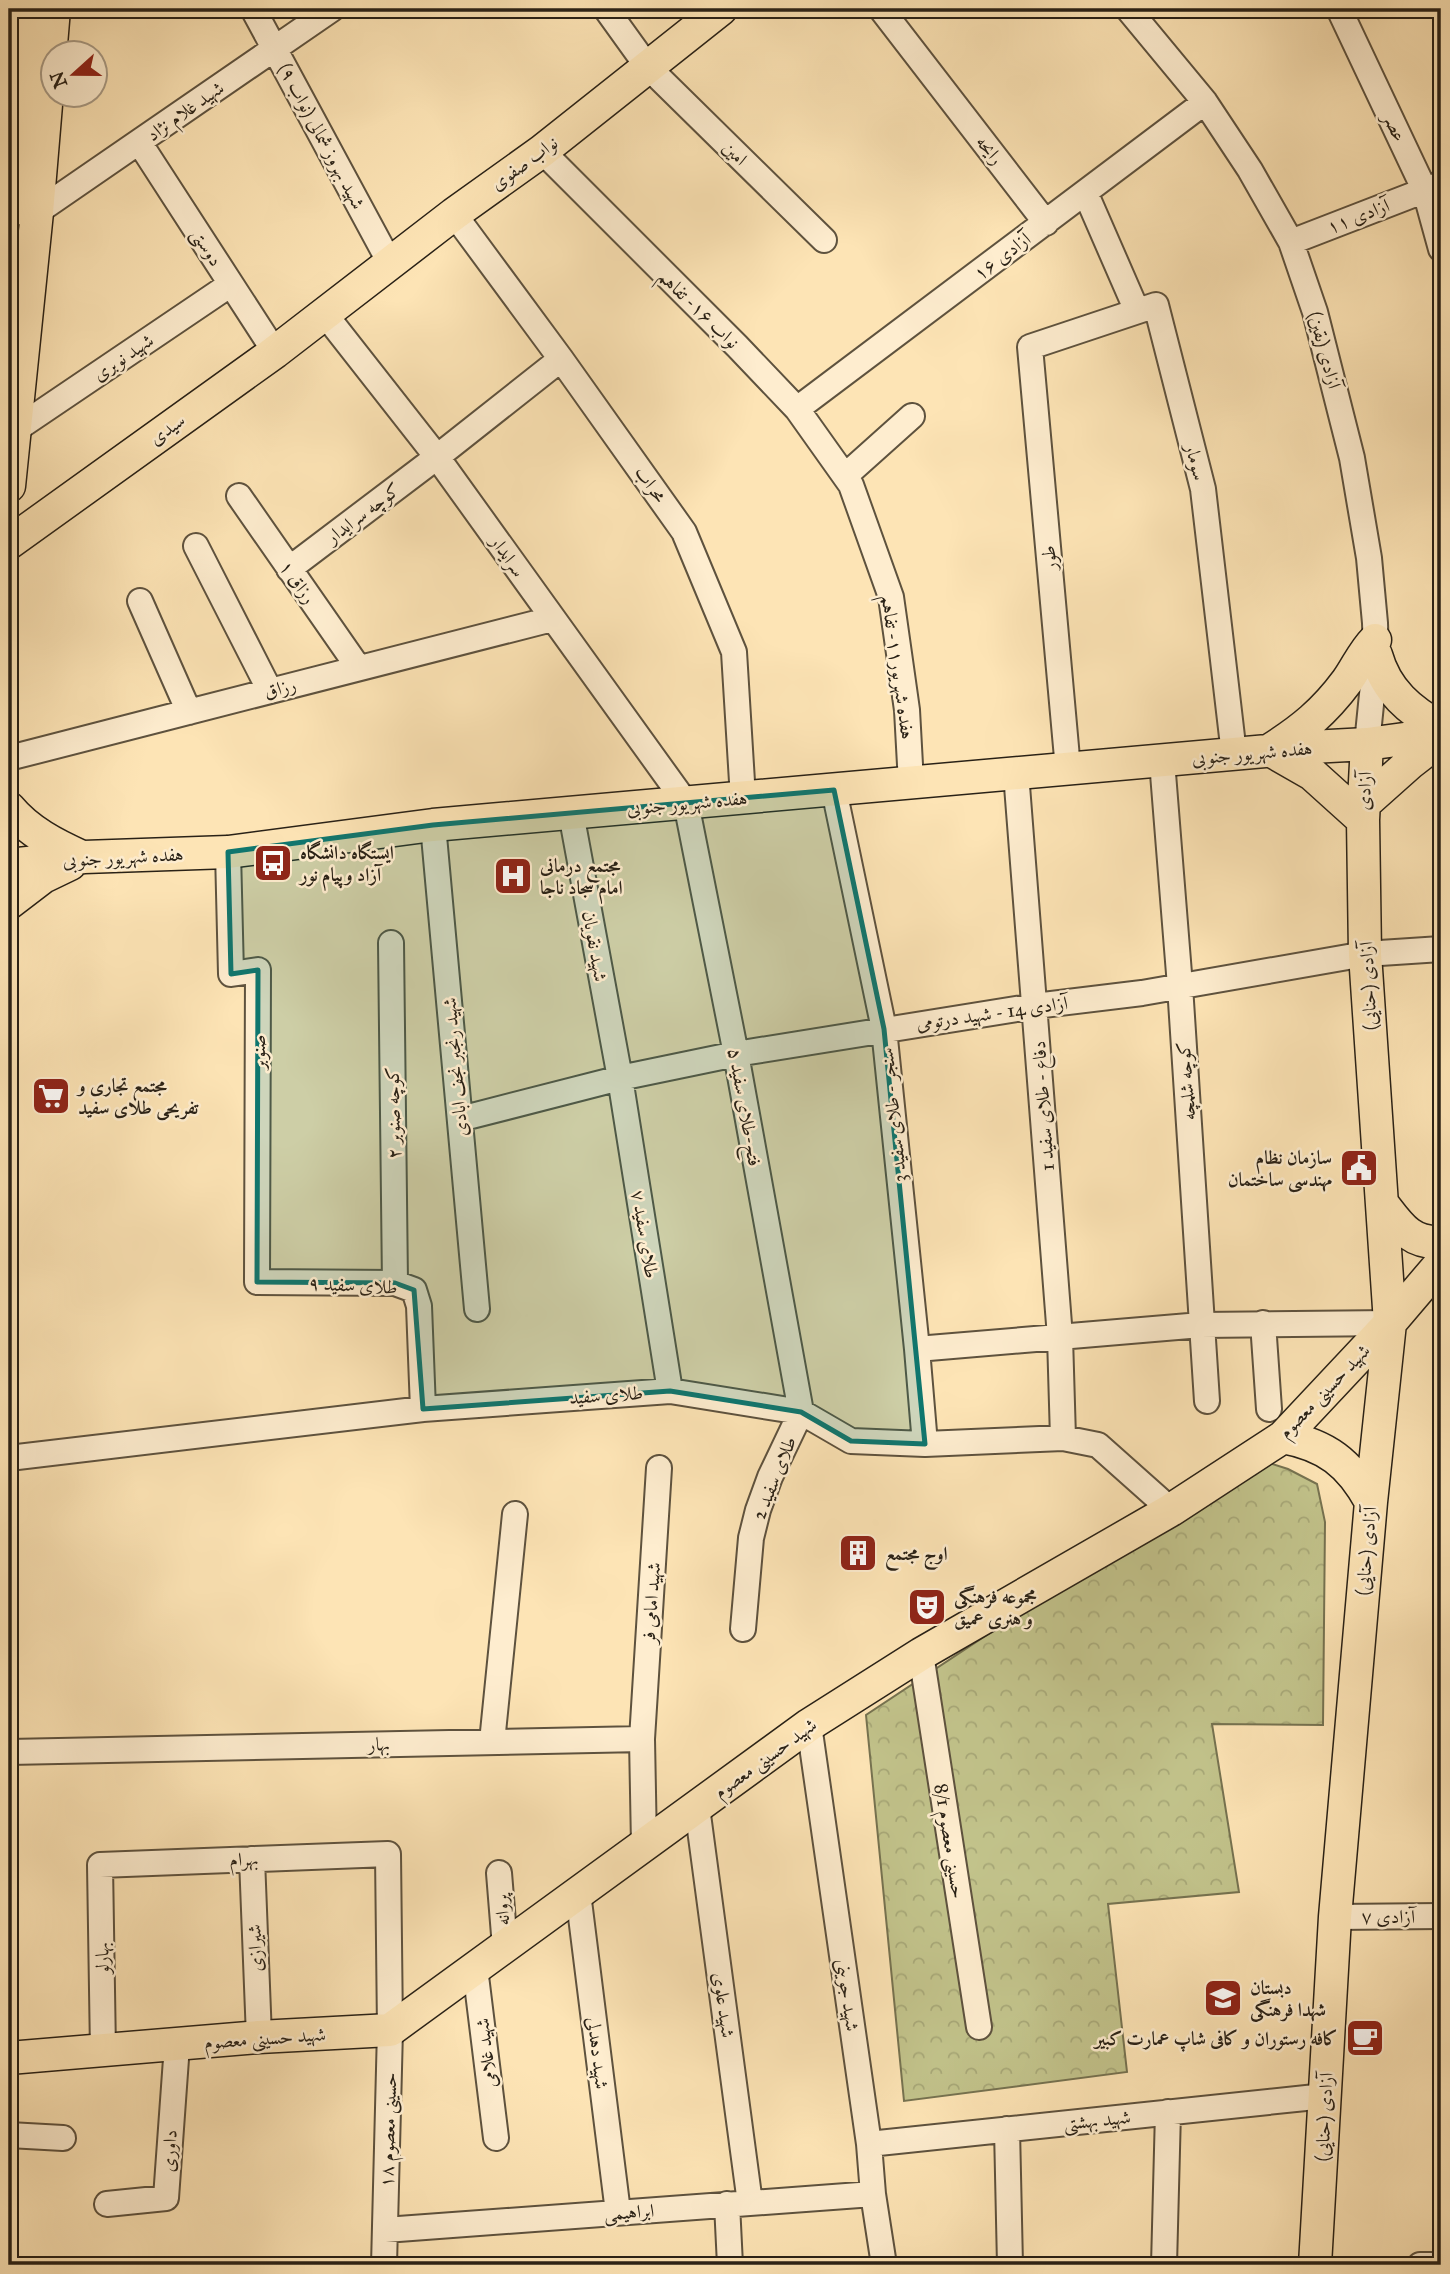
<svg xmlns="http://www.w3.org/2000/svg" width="1450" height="2274" viewBox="0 0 1450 2274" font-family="'IM FELL Great Primer',Amiri,serif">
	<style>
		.park { fill: url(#park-crowns); stroke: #767250; stroke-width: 2 }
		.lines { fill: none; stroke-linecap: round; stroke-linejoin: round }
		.minor-casing { stroke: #5e523e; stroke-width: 28 }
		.major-casing { stroke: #292116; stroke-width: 35 }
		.minor { stroke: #feedcf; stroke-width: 24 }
		.major { stroke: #fde4b5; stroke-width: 32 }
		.marked { fill: #0f766e; fill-opacity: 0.2; stroke: #0f766e; stroke-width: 5; stroke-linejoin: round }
		.labels { text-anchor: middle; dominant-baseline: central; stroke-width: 5; stroke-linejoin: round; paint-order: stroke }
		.street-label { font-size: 19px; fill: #292116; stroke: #feedcf }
		.poi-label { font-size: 19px; font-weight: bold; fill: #292116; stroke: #feedcf; text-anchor: start }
	</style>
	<defs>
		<pattern id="park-crowns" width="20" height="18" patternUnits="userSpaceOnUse" patternTransform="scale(1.75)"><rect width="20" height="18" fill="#c2c38b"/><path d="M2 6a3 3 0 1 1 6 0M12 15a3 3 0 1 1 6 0" fill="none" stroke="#a7a777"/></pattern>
	</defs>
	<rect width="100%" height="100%" fill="#fde4b5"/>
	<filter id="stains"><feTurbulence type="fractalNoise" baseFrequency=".00286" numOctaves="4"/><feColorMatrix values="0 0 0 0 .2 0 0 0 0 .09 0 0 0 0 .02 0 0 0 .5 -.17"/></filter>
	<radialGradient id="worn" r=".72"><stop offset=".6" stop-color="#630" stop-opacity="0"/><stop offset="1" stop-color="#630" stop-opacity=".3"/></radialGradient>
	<path class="park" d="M1254,1458L1288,1469L1317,1484L1325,1522L1323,1725L1212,1724L1239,1892L1108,1904L1127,2072L904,2101L866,1715Z"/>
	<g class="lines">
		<defs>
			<path id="minor" d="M253,9L390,263
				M606,9L647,66L824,240
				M881,9L1046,223
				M1128,9L1205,102L1250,170L1291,242L1315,312L1352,458L1369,558L1375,623L1376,655L1367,744
				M1339,9L1425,191L1441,249
				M139,142L275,352
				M542,151L737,346L797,409L851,485L891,597L907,710L911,783
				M1086,194L1137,311
				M37,212L332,9
				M454,214L561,359L684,532L734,652L743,798
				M1291,242L1441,184
				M324,313L437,457L686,803L736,1054L801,1412L770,1477L758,1510L751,1538L743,1629
				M797,409L1205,102
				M15,430L231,284
				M845,476L912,416
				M239,496L358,667
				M196,546L270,691
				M289,569L437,457L561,359
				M140,601L189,712
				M9,758C190,712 370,664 552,619
				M1162,761L1180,986L1207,1401
				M1068,769L1030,347L1156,305L1203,489L1234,754
				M1016,773L1060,1337L1063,1438
				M834,790L884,1029L917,1349L925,1444
				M571,813L620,1078L670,1391
				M433,825L477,1309
				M228,852L231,974L258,970L257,1282L395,1283L414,1290L419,1306L423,1409
				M391,943L395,1283
				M460,1119L620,1078L736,1054L1035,1006L1142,993L1365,954L1441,949
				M1263,1323L1269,1409
				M917,1349L1201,1325L1390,1323
				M9,1458L423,1409L670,1391L801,1412L851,1441L925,1444L1063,1438L1098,1445L1171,1510
				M921,1654L979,2027
				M809,1725L869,2144L873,2194L884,2265
				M642,1739L659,1468
				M492,1742L515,1514
				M9,1752L642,1739L644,1845
				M697,1807L750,2203
				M252,1859L259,2037
				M499,1873L505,1947
				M578,1893L618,2212
				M1335,1917L1441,1916
				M475,1968L496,2138
				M103,2051L100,1865L388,1854L390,2030L384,2265
				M1007,2129L1010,2265
				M9,2135L63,2138
				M869,2144L1325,2096
				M107,2204L166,2198L177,2045
				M727,2204L730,2265
				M385,2230L873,2194
				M1164,2265L1168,2112
				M1420,2265H1432"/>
			<path id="major" d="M9,212L27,9
				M9,486L37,212L54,9
				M9,543L275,352L454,214L542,151L721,9
				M1376,655C1386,691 1410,711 1441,728
				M1364,804L1410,763L1441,739
				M9,808C28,831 55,845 82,857
				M1363,820L1312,774L1270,750C1302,730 1324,712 1347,681C1357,667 1363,652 1375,640
				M9,865L84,857L228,852L433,825L1311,747L1367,744L1441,734
				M9,903L43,877L70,864
				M1382,1203C1399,1225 1410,1244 1441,1242
				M1283,1437C1326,1445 1350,1463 1371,1502
				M9,2058L259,2037L390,2030L809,1725L921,1654L1171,1510L1283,1437L1390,1323L1441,1263
				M1315,2265L1335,1917L1371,1502L1390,1323L1365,954L1363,820L1367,744"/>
		</defs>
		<use href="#minor" class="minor-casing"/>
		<use href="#major" class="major-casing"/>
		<use href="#minor" class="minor"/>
		<use href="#major" class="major"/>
	</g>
	<path class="marked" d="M834,790L884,1029L925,1444L851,1441L801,1412L670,1391L423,1409L414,1290L395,1283L257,1282L258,970L231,974L228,852L433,825Z"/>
	<defs>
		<symbol id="bus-square" viewBox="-11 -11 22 22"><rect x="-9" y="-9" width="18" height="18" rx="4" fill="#8f2418" stroke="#feedcf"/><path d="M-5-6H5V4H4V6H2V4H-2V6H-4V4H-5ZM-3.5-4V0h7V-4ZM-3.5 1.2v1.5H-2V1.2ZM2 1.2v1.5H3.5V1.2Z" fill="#fff"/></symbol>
		<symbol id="hospital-square" viewBox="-11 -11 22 22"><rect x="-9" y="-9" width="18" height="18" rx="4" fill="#8f2418" stroke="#feedcf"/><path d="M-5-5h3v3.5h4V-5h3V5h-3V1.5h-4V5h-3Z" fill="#fff"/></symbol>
		<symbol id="supermarket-square" viewBox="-11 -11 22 22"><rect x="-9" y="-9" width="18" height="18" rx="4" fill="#8f2418" stroke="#feedcf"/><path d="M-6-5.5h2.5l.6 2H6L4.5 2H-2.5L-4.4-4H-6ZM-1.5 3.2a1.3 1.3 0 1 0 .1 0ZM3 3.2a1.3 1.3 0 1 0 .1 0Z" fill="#fff"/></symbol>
		<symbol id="civic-square" viewBox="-11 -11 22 22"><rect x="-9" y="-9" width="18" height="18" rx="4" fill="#8f2418" stroke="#feedcf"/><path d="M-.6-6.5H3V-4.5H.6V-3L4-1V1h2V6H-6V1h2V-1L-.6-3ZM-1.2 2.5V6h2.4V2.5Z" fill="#fff"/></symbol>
		<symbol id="building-square" viewBox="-11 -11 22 22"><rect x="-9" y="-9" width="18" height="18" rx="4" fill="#8f2418" stroke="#feedcf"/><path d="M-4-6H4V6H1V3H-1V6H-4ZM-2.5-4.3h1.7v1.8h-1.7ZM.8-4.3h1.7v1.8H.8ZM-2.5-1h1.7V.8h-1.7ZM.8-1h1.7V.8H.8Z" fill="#fff"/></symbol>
		<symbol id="theatre-square" viewBox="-11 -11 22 22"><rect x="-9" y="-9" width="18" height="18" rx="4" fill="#8f2418" stroke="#feedcf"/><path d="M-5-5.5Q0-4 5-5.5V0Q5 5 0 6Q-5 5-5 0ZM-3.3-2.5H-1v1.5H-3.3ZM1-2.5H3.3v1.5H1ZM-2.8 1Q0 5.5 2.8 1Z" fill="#fff"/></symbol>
		<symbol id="school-square" viewBox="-11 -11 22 22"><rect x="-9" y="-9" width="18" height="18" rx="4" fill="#8f2418" stroke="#feedcf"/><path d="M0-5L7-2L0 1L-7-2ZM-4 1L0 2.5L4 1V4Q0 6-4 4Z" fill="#fff"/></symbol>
		<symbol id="cafe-square" viewBox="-11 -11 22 22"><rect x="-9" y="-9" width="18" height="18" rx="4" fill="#8f2418" stroke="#feedcf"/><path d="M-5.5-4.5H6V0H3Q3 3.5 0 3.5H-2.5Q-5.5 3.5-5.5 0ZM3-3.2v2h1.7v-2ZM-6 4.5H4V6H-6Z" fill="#fff"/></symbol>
	</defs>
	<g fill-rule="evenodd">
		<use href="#bus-square" x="251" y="841" width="44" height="44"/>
		<use href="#hospital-square" x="491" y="854" width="44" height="44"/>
		<use href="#supermarket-square" x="29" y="1074" width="44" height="44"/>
		<use href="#civic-square" x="1337" y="1146" width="44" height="44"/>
		<use href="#building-square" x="836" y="1531" width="44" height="44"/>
		<use href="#theatre-square" x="905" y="1585" width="44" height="44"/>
		<use href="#school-square" x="1201" y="1976" width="44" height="44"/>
		<use href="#cafe-square" x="1343" y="2016" width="44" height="44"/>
	</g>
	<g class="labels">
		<g class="street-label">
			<text transform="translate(185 111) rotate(-35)">شهید غلام نژاد</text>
			<text transform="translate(1395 127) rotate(65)">عصر</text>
			<text transform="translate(322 136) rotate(62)">شهید بهروز شمالی (نواب ۹)</text>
			<text transform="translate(990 150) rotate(52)">رایحه</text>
			<text transform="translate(735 153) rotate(44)">امین</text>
			<text transform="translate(524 163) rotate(-36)">نواب صفوی</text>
			<text transform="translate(1358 216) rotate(-21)">آزادی ۱۱</text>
			<text transform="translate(207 247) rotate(57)">دوستی</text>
			<text transform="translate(1002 256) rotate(-37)">آزادی ۱۶</text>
			<text transform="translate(699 309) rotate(44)">نواب ۱۶- تفاهم</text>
			<text transform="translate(1325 350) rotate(75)">آزادی (یقین)</text>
			<text transform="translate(123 357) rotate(-34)">شهید نوبری</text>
			<text transform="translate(167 429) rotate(-36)">سیدی</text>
			<text transform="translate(1196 462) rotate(76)">سومار</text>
			<text transform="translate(651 484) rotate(54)">محراب</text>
			<text transform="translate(363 513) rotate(-37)">کوچه سرایدار</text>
			<text transform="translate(508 556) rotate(55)">سرایدار</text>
			<text transform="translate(1049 558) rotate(-95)">طور</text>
			<text transform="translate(298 582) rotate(55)">رزاق ۱</text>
			<text transform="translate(898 667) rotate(82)">هفده شهریور۱۱- تفاهم</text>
			<text transform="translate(280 688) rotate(-15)">رزاق</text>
			<text transform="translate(1252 753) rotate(-5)">هفده شهریور جنوبی</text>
			<text transform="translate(1364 791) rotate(-87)">آزادی</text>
			<text transform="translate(687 803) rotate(-5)">هفده شهریور جنوبی</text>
			<text transform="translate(123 857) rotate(-3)">هفده شهریور جنوبی</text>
			<text transform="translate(595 946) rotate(80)">شهید نقویان</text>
			<text transform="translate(1368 986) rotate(-93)">آزادی (حنایی)</text>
			<text transform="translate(992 1013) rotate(-8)">آزادی 14 - شهید درتومی</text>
			<text transform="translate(258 1052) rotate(-90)">صنوبر</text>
			<text transform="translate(455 1067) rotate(-95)">شهید رنجبر نجف ابادی</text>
			<text transform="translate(1186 1081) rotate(-94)">کوچه شلمچه</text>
			<text transform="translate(1043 1106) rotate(-94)">دفاع - طلای سفید 1</text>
			<text transform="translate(745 1107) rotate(80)">فتح-طلای سفید ۵</text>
			<text transform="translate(393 1113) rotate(-91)">کوچه صنوبر ۲</text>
			<text transform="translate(893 1115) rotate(-96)">سنجر - طلای سفید 3</text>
			<text transform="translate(645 1234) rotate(81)">طلای سفید ۷</text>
			<text transform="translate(353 1285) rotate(3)">طلای سفید ۹</text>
			<text transform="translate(1324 1391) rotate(-46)">شهید حسینی معصوم</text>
			<text transform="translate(606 1395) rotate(-4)">طلای سفید</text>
			<text transform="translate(774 1478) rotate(-68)">طلای سفید 2</text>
			<text transform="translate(1366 1551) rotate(-85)">آزادی (حنایی)</text>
			<text transform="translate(651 1603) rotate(-86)">شهید امامی فر</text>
			<text transform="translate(379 1744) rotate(-1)">بهار</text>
			<text transform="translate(765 1758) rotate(-36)">شهید حسینی معصوم</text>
			<text transform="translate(950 1841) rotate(81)">حسینی معصوم 8/1</text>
			<text transform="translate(244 1859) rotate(-2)">بهرام</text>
			<text transform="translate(502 1910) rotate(-94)">پروانه</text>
			<text x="1388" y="1916">آزادی ۷</text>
			<text transform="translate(255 1948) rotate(-92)">شیرازی</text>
			<text transform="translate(102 1958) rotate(-91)">بهارلو</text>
			<text transform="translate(848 1995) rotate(82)">شهید جوینی</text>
			<text transform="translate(724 2005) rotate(82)">شهید علوی</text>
			<text transform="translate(265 2038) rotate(-4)">شهید حسینی معصوم</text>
			<text transform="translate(486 2053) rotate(-97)">شهید غلامی</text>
			<text transform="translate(598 2053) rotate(83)">شهید دهدلی</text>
			<text transform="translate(1324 2117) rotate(-87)">آزادی (حنایی)</text>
			<text transform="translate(1097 2120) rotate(-6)">شهید بهشتی</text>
			<text transform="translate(388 2130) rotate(-88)">حسینی معصوم ۱۸</text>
			<text transform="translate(169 2151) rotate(-86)">داوری</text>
			<text transform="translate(629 2212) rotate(-4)">ابراهیمی</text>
		</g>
		<g class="poi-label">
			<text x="300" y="852">ایستگاه دانشگاه<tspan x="300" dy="22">آزاد وپیام نور</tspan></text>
			<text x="540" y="865">مجتمع درمانی<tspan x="540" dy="22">امام سجاد ناجا</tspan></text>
			<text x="78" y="1085">مجتمع تجاری و<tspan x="78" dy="22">تفریحی طلای سفید</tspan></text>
			<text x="1332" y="1157" text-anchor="end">سازمان نظام<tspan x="1332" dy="22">مهندسی ساختمان</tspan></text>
			<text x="885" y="1553">اوج مجتمع</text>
			<text x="954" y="1596">مجموعه فرهنگی<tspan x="954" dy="22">و هنری عمیق</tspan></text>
			<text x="1250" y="1987">دبستان<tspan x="1250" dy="22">شهدا فرهنگی</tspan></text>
			<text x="1338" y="2038" text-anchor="end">کافه رستوران و کافی شاپ عمارت کبیر</text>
		</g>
	</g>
	<rect width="1450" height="2274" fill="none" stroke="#fde4b5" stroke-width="35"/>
	<rect x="10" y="10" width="1429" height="2253" fill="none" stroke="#292116" stroke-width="3.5"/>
	<rect x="18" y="18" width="1415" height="2239" fill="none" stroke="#292116" stroke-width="2"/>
	<g transform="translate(74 74) rotate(249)"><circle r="33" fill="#feedcf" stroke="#a99b85" stroke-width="2"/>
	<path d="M0-5L12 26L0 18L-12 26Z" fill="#8f2418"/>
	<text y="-10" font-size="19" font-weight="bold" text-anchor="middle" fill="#292116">N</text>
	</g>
	<rect width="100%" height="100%" filter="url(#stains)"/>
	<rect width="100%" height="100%" fill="url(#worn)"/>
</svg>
